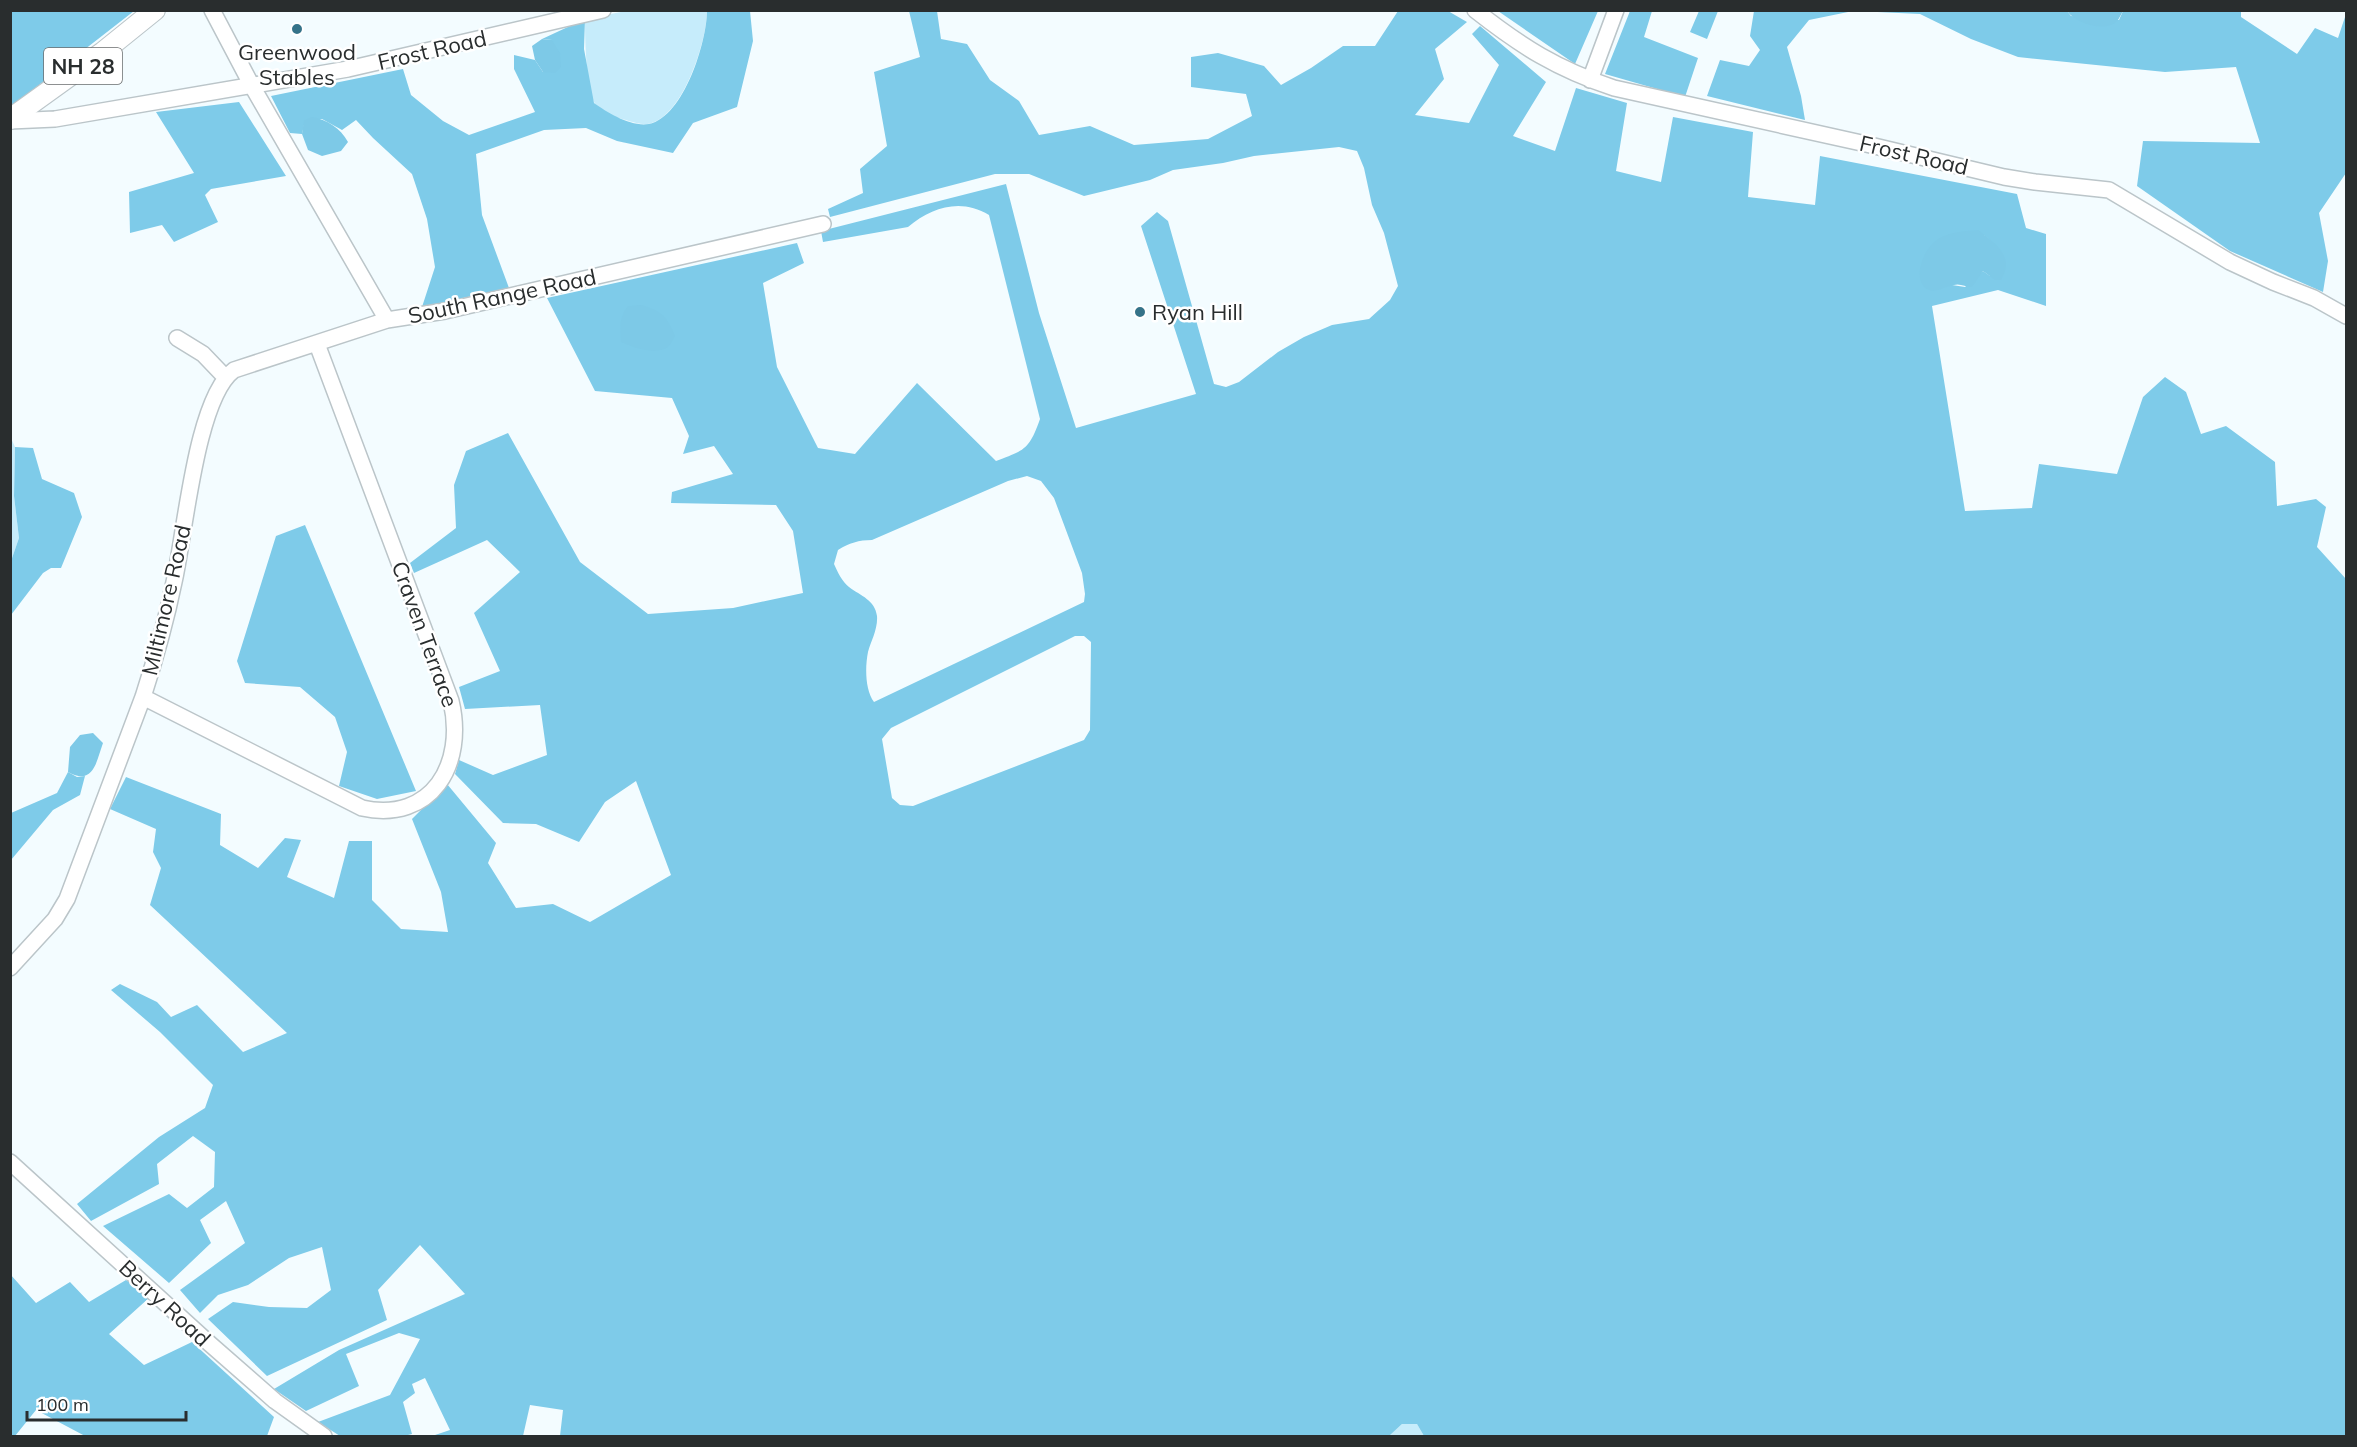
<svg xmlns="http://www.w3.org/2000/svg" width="2357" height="1447" viewBox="0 0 2357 1447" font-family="Mulish,sans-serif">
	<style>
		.green { fill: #c6ecfb }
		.forest { fill: #7ecbe9; fill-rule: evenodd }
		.water { fill: #7dc9e7 }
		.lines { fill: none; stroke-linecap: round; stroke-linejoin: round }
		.minor-casing { stroke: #bbc5c9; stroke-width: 18 }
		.major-casing { stroke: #bbc5c9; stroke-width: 22 }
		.minor { stroke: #fff; stroke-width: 15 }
		.major { stroke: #fff; stroke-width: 20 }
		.poi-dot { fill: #357389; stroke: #fff; stroke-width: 2 }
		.labels { text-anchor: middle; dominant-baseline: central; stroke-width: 5; stroke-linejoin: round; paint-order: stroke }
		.shield { fill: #fff; stroke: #696c6d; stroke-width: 1.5 }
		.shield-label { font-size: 21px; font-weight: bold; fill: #292d2e }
		.street-label { font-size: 22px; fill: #292d2e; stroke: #fff }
		.poi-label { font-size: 22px; fill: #292d2e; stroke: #fff }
	</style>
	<rect width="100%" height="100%" fill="#f3fcff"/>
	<path class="green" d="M626,11H707C707,40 683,118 648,124C642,125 632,122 626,120C616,118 599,111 594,102C586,86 585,38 585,19Z
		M10,436L15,447L14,496L19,538L11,561Z
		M1402,1424H1417L1424,1436H1389Z"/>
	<path class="forest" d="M11,11H134L12,106L11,105Z
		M707,11H750L753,41L737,107L693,123L673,153L617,141L586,128L544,130L476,154L482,215L509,288L422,307L435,267L427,219L412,174L373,138L356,120L342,130L322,119L305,120L302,134L290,133L271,96L403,69L411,95L443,121L469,135L535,112L514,69V55L535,60L543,72L552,40L542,39L585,19L584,49L594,103C608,113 631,127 649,124C684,117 707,41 707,11Z
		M909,11H937L941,39L967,44L990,80L1019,101L1039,135L1090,126L1134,145L1208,139L1252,116L1246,94L1191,87V57L1218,53L1264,66L1281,85L1311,68L1343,46H1375L1398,11H1448L1467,22L1435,49L1444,79L1415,115L1469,123L1499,65L1472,34L1480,26L1546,82L1513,136L1555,151L1576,88L1627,103L1616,171L1661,182L1673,117L1753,132L1748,197L1815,205L1820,156L2017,194L2026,228L2046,234V306L1998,290L1932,306L1965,511L2032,508L2039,464L2117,474L2143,397L2165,377L2186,392L2201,434L2226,426L2275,462L2277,506L2316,499L2326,507L2317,547L2346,579V1436H1424L1417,1424H1402L1389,1436H560L563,1410L530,1405L523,1436H432L450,1430L425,1378L412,1384L415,1393L403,1402L412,1434L404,1436H340L318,1422L390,1395L420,1339L399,1333L346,1354L359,1386L306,1411L274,1389L339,1350L465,1294L420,1245L378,1290L387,1320L267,1376L208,1319L233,1302L269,1307L307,1308L331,1290L322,1247L289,1258L248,1285L218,1295L200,1313L180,1290L245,1243L226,1201L200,1220L211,1243L169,1283L103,1226L169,1194L187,1208L214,1187L215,1152L193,1136L157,1164L159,1184L91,1221L77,1204L159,1137L205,1108L213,1085L160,1032L111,990L120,984L157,1002L171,1017L197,1005L243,1052L287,1033L150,905L161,868L153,852L156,829L110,809L126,777L221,814L220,845L258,868L285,838L301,840L287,877L334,898L349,841H372V900L401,929L448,932L441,892L412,819L447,784L496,843L488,863L516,908L553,904L590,922L671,875L636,781L605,802L579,842L536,824L503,823L455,774L459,760L493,775L547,755L540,705L465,709L459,687L500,671L474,613L520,572L487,540L414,573L410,563L456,528L454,485L466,451L508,433L580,562L648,614L733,608L803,593L793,531L776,505L671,503L672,492L733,474L714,446L683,454L689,436L672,398L595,391L547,298L797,243L804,263L763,283L777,367L818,448L855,454L917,383L996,461C1025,450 1029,450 1040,419L989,215C961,198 932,207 908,227L823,242L821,231L1006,184L1039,313L1076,428L1196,394L1141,226L1157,212L1168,221L1214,384L1226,387L1239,382L1278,352L1304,337L1332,325L1369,319L1390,300L1398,286L1384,233L1372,205L1364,168L1357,151L1339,147L1254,156L1223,163L1173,170L1150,180L1084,196L1029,174H995L830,217L828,209L863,193L860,169L887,146L874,72L920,57ZM1984,235L1993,243L1990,276L1983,271L1965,287L1952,285ZM1027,476L1041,481L1054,498L1082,573L1085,594L1084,602L874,702C865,690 865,667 868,652C871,641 878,629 877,616C875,600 861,596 849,587C842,581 838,573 834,564L838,550C849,543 859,540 872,540L1008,481ZM1075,636H1084L1091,642L1090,730L1084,740L913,806L900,805L892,798L882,739L891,728Z
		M1498,11L1598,10V11L1575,64Z
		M1630,11H1652L1644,37L1698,58L1685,97L1605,74Z
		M1699,11H1718L1707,39L1690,32Z
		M1754,11H1853L1809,20L1787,47L1801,96L1805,120L1707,96L1720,60L1749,66L1760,50L1750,36Z
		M1856,11H2067L2071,16L2119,20L2123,11H2241V17L2297,54L2315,28L2338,38L2346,14V173L2319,213L2328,261L2323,292L2230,251L2137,186L2143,141L2260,143L2236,67L2165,72L2018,57L1971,39L1920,14Z
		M239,102L286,176L211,189L205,195L218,222L174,242L162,225L130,233L129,192L194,173L156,112Z
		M15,447L33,448L42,479L74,493L82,517L61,568H51L43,573L11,615V561L19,538L14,496Z
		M305,525L416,791L377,799L339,786L347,752L335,717L300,687L245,683L237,661L276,536Z
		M68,772L77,777L85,776L80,795L53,810L11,860V813L57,793Z
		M10,1274L36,1303L70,1282L89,1302L126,1280L150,1297L109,1334L144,1365L192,1342L274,1417L267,1436H85L36,1410L15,1436H11Z"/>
	<path class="water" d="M2067,11H2123C2120,16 2118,23 2111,25C2097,30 2075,22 2067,11Z
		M542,39L552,40L560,53L561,67L555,73L543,72L535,60L532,46Z
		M312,117C328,120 340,128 348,142L341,151L322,156L308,150L302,134L304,120Z
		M1978,230C1996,244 2015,256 2001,280H1995L1983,271L1972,287C1965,287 1960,283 1954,285C1946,286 1935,294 1927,289C1912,280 1923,252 1933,243C1945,232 1963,231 1978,230Z
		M641,305C662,311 667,316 675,336C672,342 669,349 661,350C650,353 631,347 621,342C620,329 619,316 628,306Z
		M93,733L103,743C96,762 94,786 68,772L70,747L80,735Z"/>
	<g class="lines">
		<defs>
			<path id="minor" d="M212,10L252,86L387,320L445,311L823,224
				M1475,10C1522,47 1557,69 1614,88L1866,144L2004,177L2035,182L2109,190L2230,262L2273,282L2314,298L2346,316
				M1590,80L1616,10
				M10,121L55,119L348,69L603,10
				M177,338L203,354L225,377
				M143,697L362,808C432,823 466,764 451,701L317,344
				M10,968L55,919L67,899L143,697C155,660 166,621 174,582C185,534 196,398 234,370L387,320
				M10,1162L210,1344L275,1401L324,1436"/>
			<path id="major" d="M10,119L103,52L155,10"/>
		</defs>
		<use href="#minor" class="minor-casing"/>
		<use href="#major" class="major-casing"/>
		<use href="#minor" class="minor"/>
		<use href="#major" class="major"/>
	</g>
	<g class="poi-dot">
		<circle cx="297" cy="29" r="6"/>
		<circle cx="1140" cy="312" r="6"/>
	</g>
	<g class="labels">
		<rect class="shield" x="44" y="48" width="78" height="36" rx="4.5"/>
		<g class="shield-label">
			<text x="83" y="66">NH 28</text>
		</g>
		<g class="street-label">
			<text transform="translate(432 50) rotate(-13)">Frost Road</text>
			<text transform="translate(1914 155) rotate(13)">Frost Road</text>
			<text transform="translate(502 296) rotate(-12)">South Range Road</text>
			<text transform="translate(166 600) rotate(-77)">Miltimore Road</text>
			<text transform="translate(425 634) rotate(70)">Craven Terrace</text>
			<text transform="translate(165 1303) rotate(43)">Berry Road</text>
		</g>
		<g class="poi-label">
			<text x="297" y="52">Greenwood<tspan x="297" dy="25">Stables</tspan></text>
			<text x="1152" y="312" text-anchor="start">Ryan Hill</text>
		</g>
	</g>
	<rect width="2357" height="1447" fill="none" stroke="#292d2e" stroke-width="24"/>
	<path d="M27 1411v9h159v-9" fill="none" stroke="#292d2e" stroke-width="3"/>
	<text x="36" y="1411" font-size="18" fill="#292d2e" stroke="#ffffff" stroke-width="4.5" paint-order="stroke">100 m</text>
</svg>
